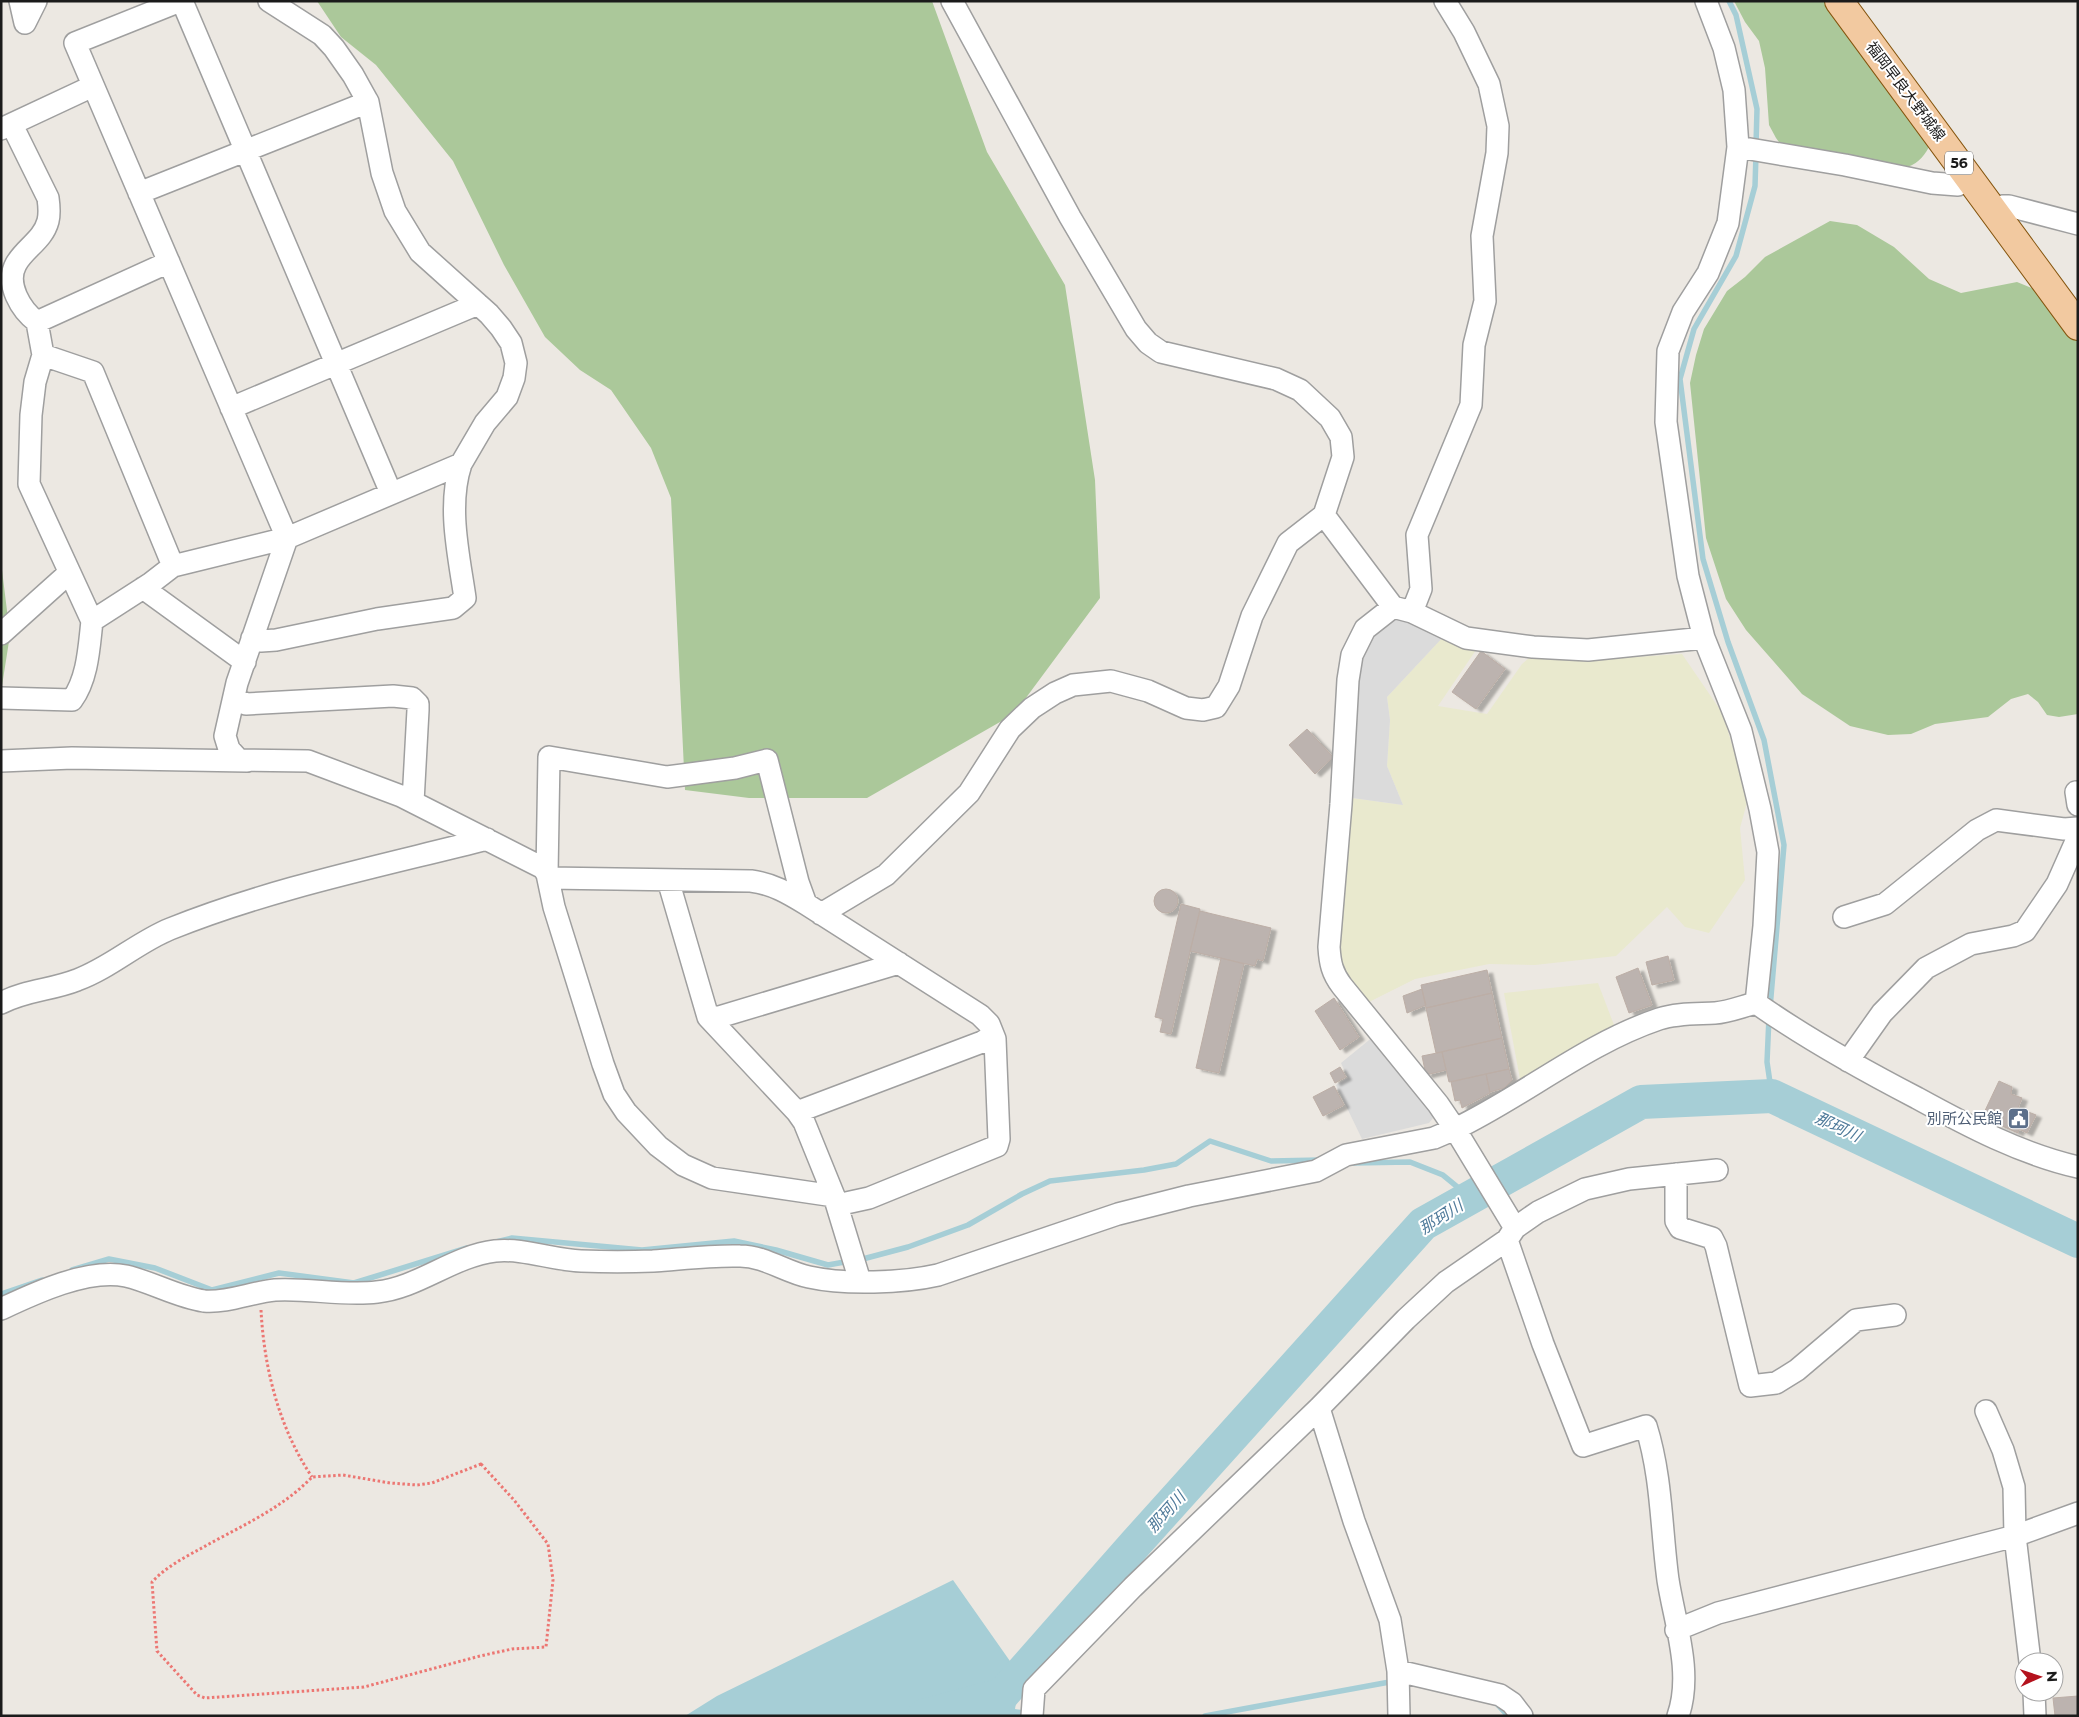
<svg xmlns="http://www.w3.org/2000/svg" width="2079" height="1717" viewBox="0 0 2079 1717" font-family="Montserrat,'Noto Sans JP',sans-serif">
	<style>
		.farmland { fill: #e9e9ce }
		.forest { fill: #abc89a }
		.parking { fill: #dbdbdb }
		.water { fill: #a6ced6 }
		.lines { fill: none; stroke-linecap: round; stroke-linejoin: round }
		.stream { stroke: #a6ced6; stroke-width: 5.5 }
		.river { stroke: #a6ced6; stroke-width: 34 }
		.building { fill: #bcb3af; stroke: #bcaea6; filter: url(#shadow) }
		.minor-casing { stroke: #9f9f9f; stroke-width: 24 }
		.major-casing { stroke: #85550e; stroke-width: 30 }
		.path { stroke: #ec7773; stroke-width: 3; stroke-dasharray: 2.5 2.5; stroke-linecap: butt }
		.minor { stroke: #fff; stroke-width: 21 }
		.major { stroke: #f2c9a0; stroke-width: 28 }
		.labels { text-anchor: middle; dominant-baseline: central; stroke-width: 4; stroke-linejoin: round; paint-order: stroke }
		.shield { fill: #fff; stroke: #5f5f5f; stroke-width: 1 }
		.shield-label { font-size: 14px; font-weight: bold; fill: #1b1b1b }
		.street-label { font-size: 15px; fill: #1b1b1b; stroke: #fff }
		.service-label { font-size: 15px; fill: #4e5e75; stroke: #fff; text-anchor: end }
		.water-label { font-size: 16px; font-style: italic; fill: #4f7a9a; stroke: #fff }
	</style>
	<defs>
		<filter id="shadow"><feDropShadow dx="5.5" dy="3" stdDeviation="1" flood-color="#0004"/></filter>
	</defs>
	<rect width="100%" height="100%" fill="#ece8e2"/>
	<path class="farmland" d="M1444,636L1478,647L1438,706L1487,714L1522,664L1535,653L1635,657L1682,654L1723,714L1748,799L1740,828L1745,880L1709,933L1685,927L1667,907L1616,956L1535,965L1489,964L1415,979L1369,1002L1338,963L1345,797L1403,805L1387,766L1390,720L1387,697Z
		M1598,983L1614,1025L1520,1079L1504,993Z"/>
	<path class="forest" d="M317,1H932L987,152L1065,285L1095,480L1100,598L1014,714L867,798H749L685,790L671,498L651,448L611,390L580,370L545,337L504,265L453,161L376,65L341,37Z
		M1734,1H1826L1926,138L1929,147C1923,158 1916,165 1904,168L1795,164L1776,138L1769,125L1765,68L1759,41L1745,22Z
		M1830,221L1857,225L1894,247L1929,279L1961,293L2017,282L2039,291L2078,341V714L2059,717L2047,715L2038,702L2028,694L2011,699L1988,717L1935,724L1911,734L1888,735L1850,726L1802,694L1746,630L1726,599L1706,538L1690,383L1696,355L1704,329L1727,291L1745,277L1765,257Z
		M1,562L10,635L1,692Z"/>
	<path class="parking" d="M1399,616L1444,636L1387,697L1390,720L1387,766L1403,805L1345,797L1357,661L1368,640L1382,623Z
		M1374,1036L1432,1112L1433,1118L1429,1123L1362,1139L1336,1085L1348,1078L1341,1063Z"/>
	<path class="water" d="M953,1580L1024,1681L1019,1685L1015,1709L1023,1710V1716H685L717,1696Z"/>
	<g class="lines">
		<path class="stream" d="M1729,1L1736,15L1757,109L1756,145
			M1756,154L1755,186L1736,256L1694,329L1680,379L1703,559L1728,642L1764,740L1784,845L1770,1008
			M1769,1017L1767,1062L1772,1096
			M1353,1163L1410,1162L1443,1175L1471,1198
			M496,1242L512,1238L642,1250L734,1241L776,1250L828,1265L850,1261
			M859,1260L908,1247L968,1225L1022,1194L1050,1181L1144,1170L1176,1164L1210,1141L1271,1161L1321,1160
			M72,1270L109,1259L155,1268L212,1290L279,1273L354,1283L467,1248
			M1,1294L42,1280
			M1498,1705L1508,1716
			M1205,1716L1395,1681"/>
		<path class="river" d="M924,1716L1002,1695L1136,1543L1423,1224L1641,1102L1772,1096L2078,1241"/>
	</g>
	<path class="building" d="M1481,651L1505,669L1476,709L1452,692Z
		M1307,729L1333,757L1315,774L1289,745Z
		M1154 901a12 12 0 1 1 24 0a12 12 0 1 1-24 0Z
		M1181,904L1200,909L1171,1034L1160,1032L1163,1019L1155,1017Z
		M1200,911L1271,928L1263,961L1257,959L1255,966L1190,951Z
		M1668,956L1674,980L1652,985L1646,962Z
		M1221,958L1244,964L1219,1073L1196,1068Z
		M1638,968L1652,1005L1629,1013L1616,977Z
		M1487,970L1492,993L1426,1008L1421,985Z
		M1422,989L1426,1005L1407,1013L1403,996Z
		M1492,993L1502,1038L1436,1053L1426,1008Z
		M1334,998L1359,1037L1340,1050L1315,1011Z
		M1502,1038L1509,1069L1449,1082L1442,1052Z
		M1442,1052L1446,1070L1426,1075L1422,1056Z
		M1340,1067L1346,1077L1335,1083L1330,1073Z
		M1509,1069L1512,1080L1504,1088L1490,1092L1486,1074Z
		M1486,1074L1490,1093L1462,1108L1460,1100L1455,1101L1451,1082Z
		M1999,1081L2012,1087L2011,1094L2022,1098L2018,1108L2036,1115L2027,1133L2019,1129L2018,1133L1982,1117Z
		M1334,1086L1344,1105L1323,1116L1313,1097Z
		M2078,1696V1716H2055L2053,1698Z"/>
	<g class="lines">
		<defs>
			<path id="minor" d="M20,1L25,23L36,1
				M180,1L75,43L287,538L237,683L225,736L229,749L239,760L308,761L401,796L543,868L547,874L554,907L603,1064L614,1094L626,1112L658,1146L683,1165L712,1178L834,1196L860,1281
				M182,1L391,493
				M1706,1L1724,48L1734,90L1738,147L1728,223L1708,273L1683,312L1668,351L1666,422L1688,576L1704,638L1741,731L1760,809L1768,852L1764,926L1756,1003C1807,1039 1861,1069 1917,1098C1968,1126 2021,1154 2078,1167
				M12,125L48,198C49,205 50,213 48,221C43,240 25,248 16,264C5,284 21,310 37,322L43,355L93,372L173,566
				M1,129L93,86
				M1738,147L1845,165L1932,183L1958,185L1970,177
				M139,193L368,102
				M1994,211L2002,206H2009L2078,224
				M37,322L169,262
				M43,355L35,382L31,415L29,484L92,621L151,583L173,566L287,538L461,464L485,423L507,397L514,378L516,363L511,343L501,328L489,314L420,252L395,211L382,173L368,102L353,75L334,48L322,35L269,1
				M231,408L478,304
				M1324,515L1393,607L1412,612L1466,638L1533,647L1588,650L1704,638
				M143,588L245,662
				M1393,607L1365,629L1352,655L1348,680L1341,804L1329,947C1330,963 1332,973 1342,986L1438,1104L1455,1129C1524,1096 1585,1044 1659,1019C1677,1013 1696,1014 1715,1013C1729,1012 1743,1006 1756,1003
				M1412,612L1421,589L1417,535L1471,405L1474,345L1485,301L1482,236L1497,153L1498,126L1489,84L1464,32L1445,1
				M1,634L69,573
				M252,638L261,641L276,640L377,619L453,608L465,598C459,556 447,506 461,464
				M1,698L72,700C88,678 89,647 92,621
				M234,698L246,704L393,696L412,698L418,704V710L413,802
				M1,761L72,758L247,761
				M2076,792L2078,805
				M547,874L549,757L667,777L735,768L767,760L798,882L806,904
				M548,878L751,881C773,884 788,893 806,904L980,1015L989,1024L995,1039L999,1139L997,1146L869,1198L837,1205
				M668,880L708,1017L797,1112L804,1122L834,1196
				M821,914L886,875L969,793L1010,729L1032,708L1055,693L1073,685L1111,681L1148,691L1186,708L1203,710L1216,707L1229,686L1252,616L1288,543L1324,515L1343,457L1341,437L1330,418L1300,390L1276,379L1161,352L1148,343L1136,329L1070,217L952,1
				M1844,917L1885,904L1977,830L1996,820L2064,829L2078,828
				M1,1003C26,990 52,990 77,980C110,968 138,942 170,929C272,888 381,866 487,839
				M708,1017H719L899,963
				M1848,1061L1882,1013L1926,968L1971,944L2013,936L2025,931L2057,884L2077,839L2078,828
				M797,1112L982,1042L993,1035
				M1676,1174V1221L1680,1228L1712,1238L1716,1246L1750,1386L1776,1383L1797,1370L1856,1320L1895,1315
				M1507,1240L1543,1344L1583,1446L1646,1426C1662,1477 1661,1528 1668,1580C1675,1624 1693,1673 1678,1716
				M1,1309C35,1293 88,1268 126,1276C152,1282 177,1297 204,1301C228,1303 252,1292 275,1290C309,1288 343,1296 377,1292C418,1288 453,1256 495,1251C523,1248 553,1260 581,1261C605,1262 630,1262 653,1261C682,1259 711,1255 740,1256C765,1256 785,1272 809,1277C845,1285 903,1283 938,1275L1118,1214L1189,1196L1316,1171L1346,1155L1434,1138L1455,1129L1515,1228
				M1319,1408L1354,1521L1390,1620L1398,1671L1399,1716
				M1986,1411L2003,1450L2014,1487L2015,1536L2030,1662
				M1676,1630L1718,1613L2015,1536L2078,1513
				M1398,1671L1500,1695L1512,1703L1522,1716
				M2034,1692L2035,1716
				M1032,1716L1034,1689L1133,1587L1319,1408L1406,1319L1446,1282L1507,1240L1515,1228L1538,1212L1585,1189L1629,1179L1717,1170"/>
			<path id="major" d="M1839,1L2078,326"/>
		</defs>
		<use href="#minor" class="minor-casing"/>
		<use href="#major" class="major-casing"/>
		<path class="path" d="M261,1310C264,1368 279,1428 312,1477
			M481,1464L514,1500L548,1544L553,1580L546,1647L512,1649L480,1656L364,1687L205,1698L197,1695L157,1651L152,1582C165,1568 183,1558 200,1549C237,1528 282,1509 312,1477L343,1475L390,1483L417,1485L432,1483Z"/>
		<use href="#minor" class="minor"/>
		<use href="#major" class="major"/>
	</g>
	<defs>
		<symbol id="civic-square" viewBox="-11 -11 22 22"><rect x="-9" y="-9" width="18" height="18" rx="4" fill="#5c6f8a" stroke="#fff"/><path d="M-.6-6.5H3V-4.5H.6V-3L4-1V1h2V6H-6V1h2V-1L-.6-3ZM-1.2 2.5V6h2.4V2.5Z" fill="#fff"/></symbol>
	</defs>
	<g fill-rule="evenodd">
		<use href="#civic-square" x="2006" y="1106" width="25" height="25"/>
	</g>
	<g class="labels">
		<rect class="shield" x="1945" y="151.5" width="28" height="23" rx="4"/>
		<g class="shield-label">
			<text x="1959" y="163">56</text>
		</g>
		<g class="street-label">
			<text transform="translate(1906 91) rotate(53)">福岡早良大野城線</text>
		</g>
		<g class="service-label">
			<text x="2002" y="1118">別所公民館</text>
		</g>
		<g class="water-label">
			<text transform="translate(1838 1127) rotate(25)">那珂川</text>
			<text transform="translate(1441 1217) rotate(-33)">那珂川</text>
			<text transform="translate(1166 1512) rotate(-48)">那珂川</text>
		</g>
	</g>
	<rect width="2079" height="1717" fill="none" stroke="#1b1b1b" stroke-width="5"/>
	<g transform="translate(2039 1677) rotate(87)"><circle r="24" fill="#ffffff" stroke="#a4a4a4"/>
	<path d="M0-4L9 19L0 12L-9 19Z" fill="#b4121d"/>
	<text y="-8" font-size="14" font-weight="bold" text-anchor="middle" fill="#1b1b1b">N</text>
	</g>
</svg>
